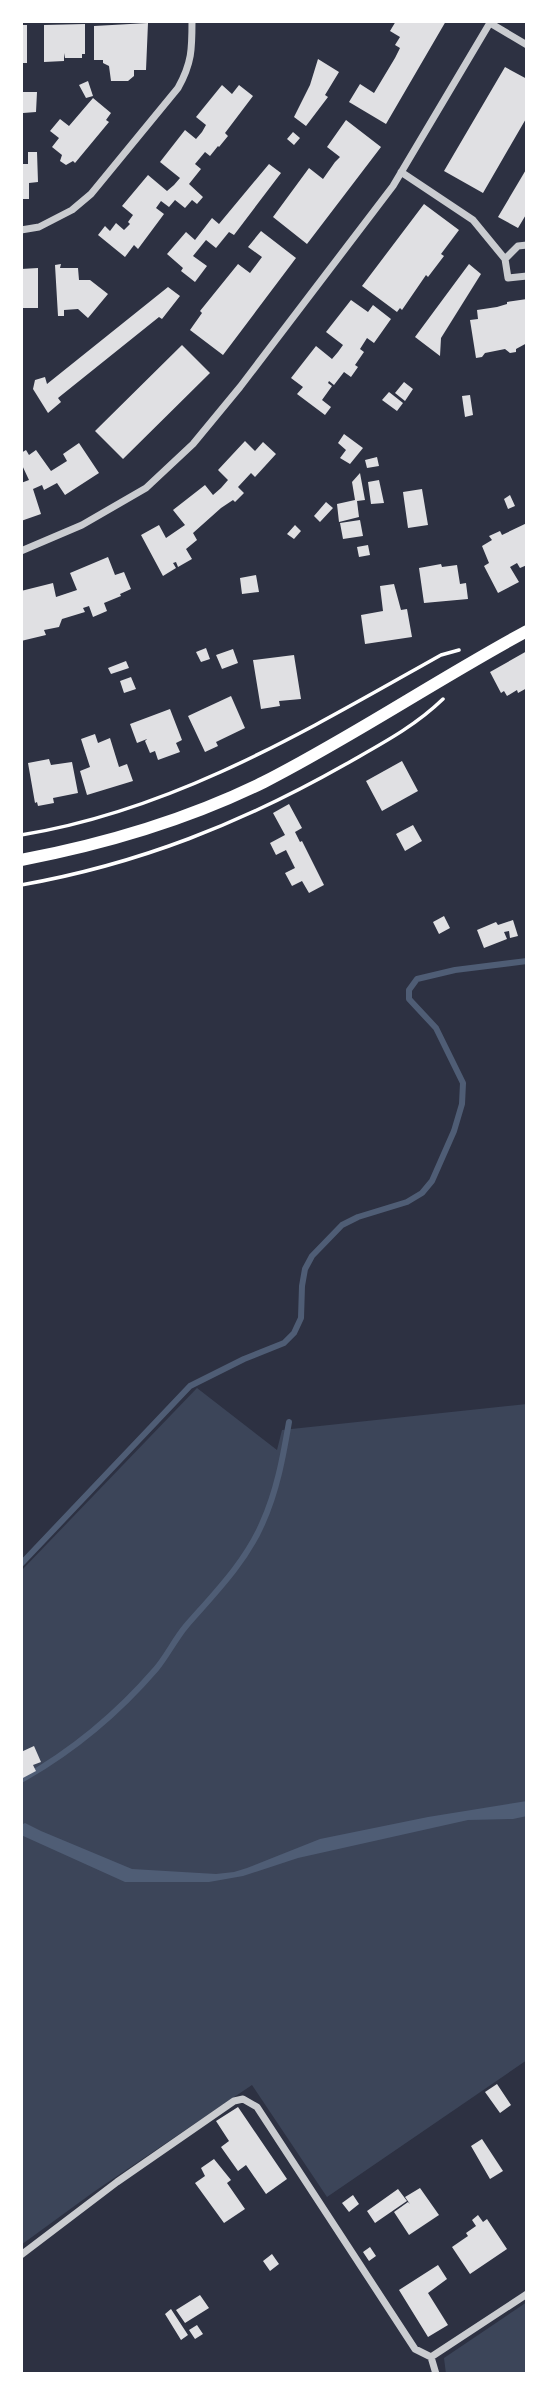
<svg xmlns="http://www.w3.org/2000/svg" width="548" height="2395" viewBox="0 0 548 2395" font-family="Arial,sans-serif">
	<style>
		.green { fill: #3c4559 }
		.water { fill: #4f5d75 }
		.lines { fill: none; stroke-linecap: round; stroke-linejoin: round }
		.stream { stroke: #4f5d75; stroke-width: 6 }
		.building { fill: #e0e0e3 }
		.path { stroke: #fff; stroke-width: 3.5 }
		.minor { stroke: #caccd0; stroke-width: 7 }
		.secondary { stroke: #fff; stroke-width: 12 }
	</style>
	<rect width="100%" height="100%" fill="#2d3142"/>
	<path class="green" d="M197,1388L277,1450L282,1430L527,1404V2060L327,2197L252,2085L95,2191L21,2245V1571Z
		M527,2302V2374H446L444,2358Z"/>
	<path class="water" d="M527,1801V1816L513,1819L468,1820L298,1858L243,1876L209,1882H125L21,1835V1825L25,1823L41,1831L132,1869L216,1874L234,1872L247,1868L320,1839L428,1817Z"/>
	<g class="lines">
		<path class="stream" d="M21,1564L190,1386L244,1359L284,1343L294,1333L301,1318L302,1286L305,1269L312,1256L342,1225L358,1217L407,1202L422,1193L432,1181L454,1131L462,1104L463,1083L436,1028L409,999V990L417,979L455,970L527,961
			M21,1780C71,1752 118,1713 156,1669C167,1656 175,1639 186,1626C214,1594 245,1563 262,1524C277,1491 283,1457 289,1422"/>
	</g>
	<path class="building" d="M396,21H446L386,124L349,102L360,84L374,93L395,58L400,48L395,45L400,37L390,31Z
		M148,23L146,70H134V76L128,81H111L109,66L103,63V60H94V26Z
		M85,24V54H82V58H65L64,53V61L44,62V25Z
		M21,25H27V63H21Z
		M318,59L339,72L325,95L328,97L306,126L294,117L310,85Z
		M505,67L527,79V117L483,193L444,171Z
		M88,81L93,96L86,98L79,85Z
		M222,85L232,94L239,85L253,96L225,133L228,136L219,147L218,146L210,156L205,152L195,164L201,169L189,184L203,197L197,204L192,200L185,208L175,200L169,207L161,201L156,208L164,214L138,249L134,245L125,257L98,235L105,226L110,231L116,223L124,230L130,224L128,222L133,215L122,206L148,175L167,191L174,185L180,178L160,162L185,130L196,139L202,132L206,125L196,117Z
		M23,92H37L36,112L23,113Z
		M93,98L111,113L106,120L109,122L75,163L73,161L66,165L60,161L62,155L52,147L59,138L50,131L60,119L69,126Z
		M346,120L381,147L307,244L273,217L309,168L323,179L335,162L340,157L327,147Z
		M293,132L300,138L294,145L287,139Z
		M28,152H37L38,182L29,183V199H21V164H28Z
		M269,164L281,173L234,235L229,232L216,248L206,240L193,256L207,266L195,282L181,271L183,268L167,254L186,232L195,240L212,218L219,224Z
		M527,168V213L518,228L498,217Z
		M424,204L459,230L441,254L444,256L428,277L426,275L402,310L400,308L397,312L362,286Z
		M261,231L296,258L223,355L190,330L202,313L200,311L238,264L250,273L262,257L248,247Z
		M61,264L60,268H78L79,280H90L108,294L88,318L78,309L64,310V316H58L55,265Z
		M469,264L481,274L441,338L440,356L415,337Z
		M38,268V308H21V269Z
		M168,287L180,296L162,319L159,317L58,398L61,402L48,413L33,389L35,380L45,377L47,384Z
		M527,299V343L516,349V352L510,353L505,349L485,353L482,357L476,358L470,320L478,319L477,310L497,307L507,304V302Z
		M351,300L368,312L373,305L391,319L374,343L367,338L360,349L364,352L355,365L358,367L351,377L344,372L334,385L329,381L328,383L332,386L322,400L331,407L325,415L297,394L303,387L291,378L316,346L332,359L338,352L343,345L326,332Z
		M182,345L210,373L123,459L95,431Z
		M404,382L413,389L405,401L395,393Z
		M389,392L403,403L397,411L382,400Z
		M470,395L473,415L465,417L462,396Z
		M344,434L363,448L350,464L340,458L346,450L338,443Z
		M245,441L255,451L263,442L276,454L255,477L251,473L238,487L244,493L235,502L233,500L221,508L193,533L197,540L186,549L192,559L178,567L176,562L173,563L176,568L163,576L141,535L159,525L166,538L185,525L173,510L205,485L213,495L221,488L228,480L218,470Z
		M79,443L99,473L65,495L57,483L44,490L42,485L33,489L41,514L21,521V483L29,480L21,463V453L26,450L29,455L36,450L51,471L67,461L63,454Z
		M377,457L379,466L367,468L365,460Z
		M360,473L365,500L357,501L359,517L339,522L337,504L355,500L352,482Z
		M379,480L384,503L371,504L368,482Z
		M422,489L428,525L408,528L403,492Z
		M510,495L515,506L508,509L504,499Z
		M326,502L333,508L320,522L314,516Z
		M360,520L363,536L343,539L340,523Z
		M527,523V565L520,568L517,563L510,567L519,582L498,593L484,566L489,563L482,546L492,540L489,536L500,531L502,535Z
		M295,525L301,531L294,539L287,534Z
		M368,545L370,555L359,557L357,547Z
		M108,557L115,575L124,572L131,589L120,594L121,596L104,603L107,611L93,617L89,606L83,608L85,612L62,619L59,627L44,630L46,635L21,641V591L53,583L56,597L77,590L70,573Z
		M441,564L442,567L457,565L460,584L466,583L468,599L424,603L419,568Z
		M256,575L259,592L242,594L240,578Z
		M394,584L401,610L407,609L412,637L365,644L361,615L383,611L380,586Z
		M206,648L210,659L201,662L196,652Z
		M233,649L238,663L222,669L216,655Z
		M527,651V688L518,693L517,690L507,696L504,691L501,693L490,672Z
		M294,655L301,699L279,701L280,706L261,709L253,660Z
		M126,661L129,668L111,674L108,668Z
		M131,677L136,689L124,693L120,681Z
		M231,696L245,728L216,742L218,746L205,752L188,716Z
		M170,709L182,740L176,743L180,752L158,760L155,751L150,753L145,741L147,739L137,743L130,724Z
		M95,734L98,743L110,738L119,767L127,764L133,781L87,795L80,771L90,767L81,739Z
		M49,759L51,765L72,762L78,793L53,798L54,803L38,806L37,802L35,803L28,763Z
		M402,761L418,791L382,811L366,781Z
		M289,804L302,828L295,832L300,842L302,841L324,885L309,893L302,881L292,886L285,873L295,868L286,850L276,855L270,843L285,835L273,813Z
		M413,825L422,841L405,851L396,834Z
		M444,916L450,928L439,934L433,922Z
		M513,920L518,936L510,938L509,931L504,932L507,939L484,948L477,930L496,922L498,925Z
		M34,1746L41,1762L33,1765L36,1771L21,1779V1752Z
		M497,2084L511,2105L500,2113L485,2092Z
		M238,2107L287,2179L266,2194L246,2165L238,2171L221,2147L229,2141L216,2121Z
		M482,2139L503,2171L490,2179L471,2146Z
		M214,2159L231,2180L227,2183L245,2209L224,2223L195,2183L205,2176L201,2168Z
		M420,2188L439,2215L409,2235L394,2212L408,2202L410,2204L405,2197Z
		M398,2189L407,2201L375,2223L367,2211Z
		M353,2195L359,2204L349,2212L342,2203Z
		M478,2215L483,2222L487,2219L507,2249L470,2274L452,2247L468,2236L466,2233L476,2226L472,2220Z
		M370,2247L376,2256L369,2261L363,2252Z
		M272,2254L279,2264L270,2271L263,2261Z
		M438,2265L447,2279L428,2293L448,2325L428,2337L399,2290Z
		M200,2295L209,2308L185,2323L176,2310Z
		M171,2309L188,2335L181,2340L165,2314Z
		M197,2325L203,2334L195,2339L189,2330Z"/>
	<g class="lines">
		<path class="path" d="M21,835C175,810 307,730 441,655L459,650
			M21,885C139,864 242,823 346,764C381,744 414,727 443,699"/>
		<path class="minor" d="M490,23L527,45
			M401,172L473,220L505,259L508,278L527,276
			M21,230L39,227L72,210L91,194L178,88C192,63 192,49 192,21
			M505,259L518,246L527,245
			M21,551L82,525L146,488L193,444L240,387L393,186L491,21
			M21,2255L117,2182L234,2101L243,2099L257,2107L415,2349L431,2357
			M431,2357L527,2294
			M431,2357L436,2374"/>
		<path class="secondary" d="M21,860C105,844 187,820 264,782C354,736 438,679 527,631"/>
	</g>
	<rect width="548" height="2395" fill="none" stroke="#ffffff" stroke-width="46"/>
</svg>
